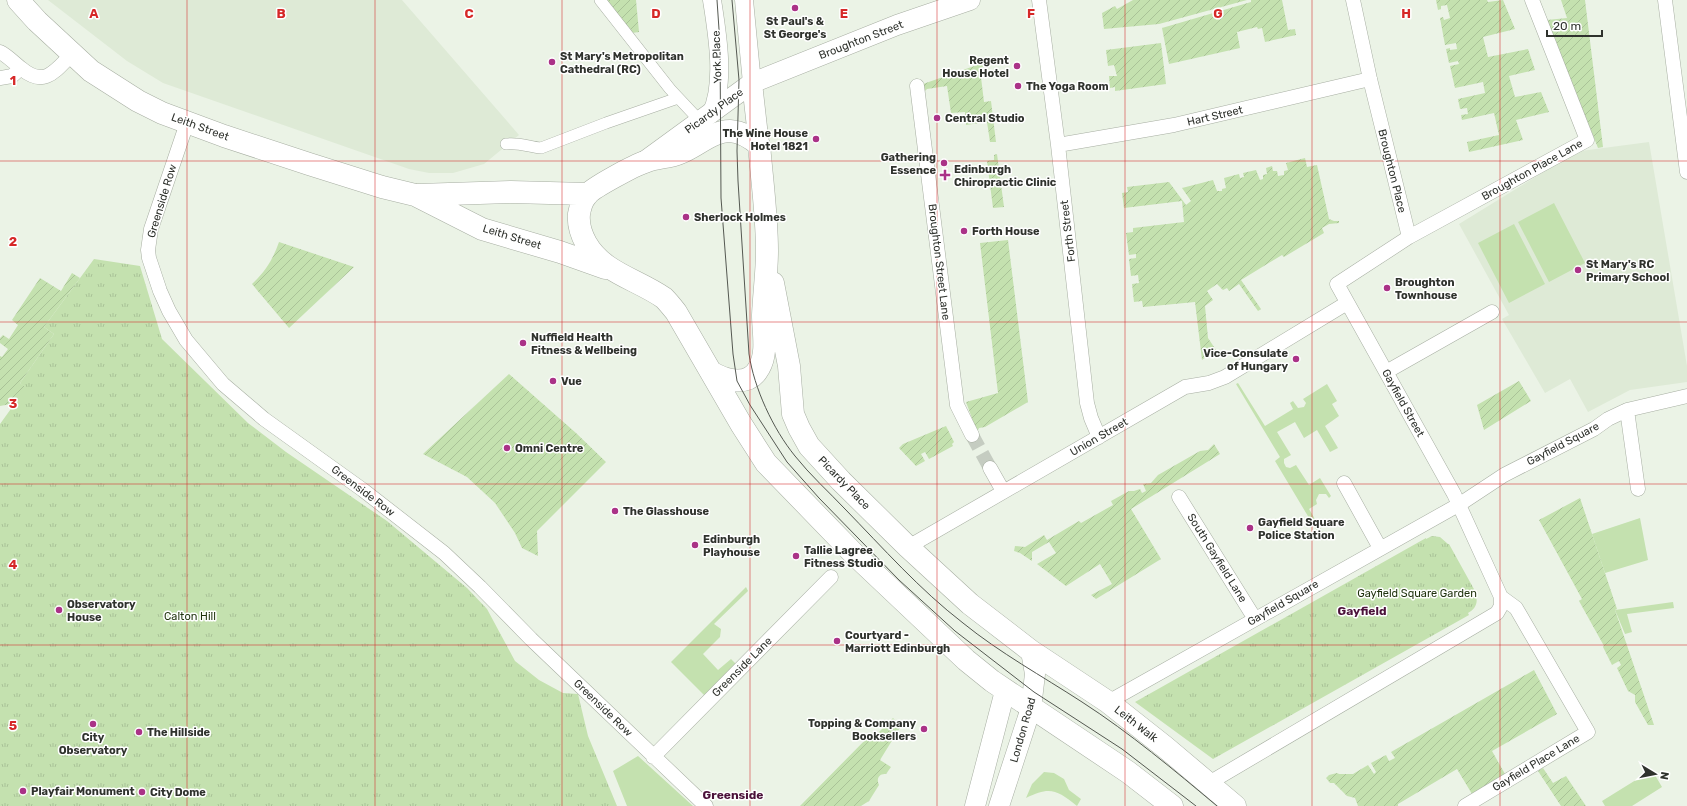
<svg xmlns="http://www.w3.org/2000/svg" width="1687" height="806" viewBox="0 0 1687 806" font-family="Rubik,sans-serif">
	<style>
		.built { fill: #deead6 }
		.grass { fill: #c4e1af }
		.park { fill: url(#park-tufts) }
		.garden { fill: url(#garden-furrows) }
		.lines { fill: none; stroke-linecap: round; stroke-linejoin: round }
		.minor-tunnel { stroke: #c5ccc1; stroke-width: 14; stroke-dasharray: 14 7; stroke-linecap: butt }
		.pedestrian-casing { stroke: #a7aea2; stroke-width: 12 }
		.minor-casing { stroke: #a7aea2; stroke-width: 15 }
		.tertiary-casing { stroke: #a7aea2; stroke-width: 19 }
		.secondary-casing { stroke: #a7aea2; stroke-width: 21 }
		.primary-casing { stroke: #a7aea2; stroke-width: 23 }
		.pedestrian { stroke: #fff; stroke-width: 11 }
		.minor { stroke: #fff; stroke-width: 14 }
		.tertiary { stroke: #fff; stroke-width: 18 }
		.secondary { stroke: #fff; stroke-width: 20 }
		.primary { stroke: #fff; stroke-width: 22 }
		.tram { stroke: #545851; stroke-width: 1 }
		.grid { fill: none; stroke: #d62828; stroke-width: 1; stroke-opacity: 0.55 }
		.poi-dot { fill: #aa3287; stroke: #fff; stroke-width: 1.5 }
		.labels { text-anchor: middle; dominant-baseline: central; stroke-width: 3; stroke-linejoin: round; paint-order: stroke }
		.poi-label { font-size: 11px; font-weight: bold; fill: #2f322d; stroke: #fff; text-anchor: start }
		.street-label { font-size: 11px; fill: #2f322d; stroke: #fff }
		.park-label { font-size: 11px; fill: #1f320d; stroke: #fff }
		.neighbourhood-label { font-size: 12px; font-weight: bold; fill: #4b113a; stroke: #fff }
		.grid-label { font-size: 13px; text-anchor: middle; font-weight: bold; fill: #d62828; stroke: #fff; stroke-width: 3; stroke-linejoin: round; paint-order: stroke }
	</style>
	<defs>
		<pattern id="park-tufts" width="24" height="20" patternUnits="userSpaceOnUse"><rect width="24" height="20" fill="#c4e1af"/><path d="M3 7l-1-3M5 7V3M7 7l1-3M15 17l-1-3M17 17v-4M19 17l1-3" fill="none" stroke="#a9c297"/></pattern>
		<pattern id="garden-furrows" width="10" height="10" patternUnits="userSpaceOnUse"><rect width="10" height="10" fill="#c4e1af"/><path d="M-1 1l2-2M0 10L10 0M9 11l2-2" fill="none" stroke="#a9c297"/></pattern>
	</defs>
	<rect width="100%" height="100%" fill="#ebf3e6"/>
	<path class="built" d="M48,0H402L519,135L484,164L453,173H429L409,169L163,83L127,61Z
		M1649,142L1687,366V382L1630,390L1588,412L1570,379L1545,393L1502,319L1509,315L1459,224L1573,154V152Z"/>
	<path class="grass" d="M1554,203L1585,263L1549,282L1518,222Z
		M1514,224L1545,284L1509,303L1478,243Z
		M1238,383L1265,426L1293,409L1290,403L1293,401L1298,408L1304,407L1306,403L1303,399L1327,384L1337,401L1332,404L1339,416L1325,426L1338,448L1330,452L1317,430L1304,438L1295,422L1277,432L1291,455L1284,459V463L1286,467L1290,468L1296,465L1309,485L1320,478L1331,496L1329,498L1326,494H1319L1316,500L1317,504L1309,509L1325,536L1321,538L1275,461L1280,457L1236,384Z
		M1640,518L1648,560L1605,573L1592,534Z
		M746,587L748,591L714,624L721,629L720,637L703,654L718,670L731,659L737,665L706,697L671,662Z
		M1673,602L1674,608L1627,614L1632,632L1625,634L1615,610Z
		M638,756L693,806H627L613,771Z
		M1652,770L1662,787L1632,806H1605L1602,801Z
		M1044,772L1054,773L1064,779L1069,790L1081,799L1077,806C1057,790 1050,786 1026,798L1032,784Z"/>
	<path class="park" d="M94,259L140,266L162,339L248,423L286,452L387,521L467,588L487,609L515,661L539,680L563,693L578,694L588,736L617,806H0V424L26,388L20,383L54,334L44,327Z
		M1432,536L1440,537L1448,544H1449L1475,591L1474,592C1479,600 1477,608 1468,613L1469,615L1213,759L1135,702L1426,538V539Z"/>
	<path class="garden" d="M605,0H636L639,32L632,33Z
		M1133,0H1247L1159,24L1104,29L1102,13L1115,6L1117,9Z
		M1251,0H1282L1288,30L1295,29L1296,35L1265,42L1262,28L1258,29L1257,27L1237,32L1240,48L1169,64L1162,28L1251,2Z
		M1436,0H1487L1488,2L1503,0L1515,29L1483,37L1488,57L1528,49L1535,70L1509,76L1515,97L1541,92L1549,112L1516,120L1523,140L1469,152L1467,142L1499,135L1494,113L1462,120L1461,115L1468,114L1467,108L1460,109L1458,99L1485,93L1483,82L1455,88L1450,66L1459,64L1458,61L1449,63L1446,49L1450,48V50L1457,49L1456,43L1445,45L1440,18L1443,17L1444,20L1450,18L1447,5L1441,6V9L1438,10Z
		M1561,0H1585L1603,147L1598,148L1547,20L1567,18Z
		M1161,43L1166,84L1115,91V87L1110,88L1109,76H1117L1114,65L1108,66L1106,50Z
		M983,57L988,58L989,61L980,69L984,102L991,101L996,142H990L987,122L966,125L965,112L951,113L947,86L927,89L925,91L923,84L980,64Z
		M997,154L1004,207L993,208L987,161L994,160V155Z
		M1305,158L1307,167L1317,165L1329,219L1334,221H1339V223L1329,224L1322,228L1324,233L1284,257L1282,255L1241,280L1261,309L1258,311L1239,284L1229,291L1227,288L1223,290L1217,284L1207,291L1213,300L1205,306L1208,338L1216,350L1202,360L1195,302L1143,307L1142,301L1134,302L1132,284L1139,283L1138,275L1131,276L1129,259L1136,258V254L1129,255L1126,233L1133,232V228L1184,222L1182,201L1124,208L1122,193L1128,192L1127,187L1169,182L1186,205L1191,201L1182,188L1213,180L1217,191H1222V189L1226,188L1224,178L1239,174L1240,178L1244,177L1243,173L1256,170L1260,180L1263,179V175L1267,174L1266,168L1272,166L1273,171H1277L1278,176L1284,175V171L1288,170L1286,163Z
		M1008,240L1028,402L985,427L979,428L977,432L966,402L998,393L980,243Z
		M279,242L354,267L289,328L252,284C266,271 273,259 279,242Z
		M72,273L80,278L44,327L54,334L20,383L27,388L16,403L0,406V356L2,357L8,349L0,343V338L3,335L9,339L18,325L12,320L40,278L61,291Z
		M509,374L576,433L606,462L537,531L538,556L522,548L515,533L495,503L467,477L423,454Z
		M1519,381L1531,401L1484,430L1477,405Z
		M946,426L954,442L952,444L953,446L929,459L925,452L921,454L925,461L916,466L899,448L903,444Z
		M1214,444L1220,454L1131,509L1161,559L1096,599L1091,595L1112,584L1100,564L1066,586L1037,564L1056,553L1049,542L1032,552V561L1020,553L1014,551L1015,546L1025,547L1044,535L1047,540L1079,521L1081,523L1113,505L1111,501L1129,491H1134L1140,489L1142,493L1146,491L1143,484L1151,483L1158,475L1200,451L1208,450Z
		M1580,498L1617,609L1615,610L1654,725H1648L1635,702V695L1628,691L1617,668L1621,665L1619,661L1612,665L1603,647L1604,646L1579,601L1582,599L1539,520Z
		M1534,670L1557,714L1492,751L1505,774L1472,794L1457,769L1398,804V806H1358L1355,798L1347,796L1334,783H1330L1326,778L1329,775L1337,773L1339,774H1353L1368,765L1374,774L1376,772L1371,763L1386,755L1389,761L1395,758L1391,752Z
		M893,718L901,726L880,760L891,767L886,774C879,773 876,779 879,785L869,801L861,806H800L874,731L877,734Z
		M1543,768L1553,783L1566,776L1586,806H1561L1538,771Z"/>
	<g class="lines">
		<path class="minor-tunnel" d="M972,435L990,468"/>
		<defs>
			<path id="pedestrian" d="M600,0L670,89L700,121
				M506,144C519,142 529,147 541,148L606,123L678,98"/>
			<path id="minor" d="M1039,0L1058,145L1087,403L1091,418L1099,437
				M1353,0L1370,79L1409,237
				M1665,0L1687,172
				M0,52C8,56 14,63 22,69C45,88 56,70 72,54
				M0,78L12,76L21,68
				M917,86L957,405L972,435
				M187,123L151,229L148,250L149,258L160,291L169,311L186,340L223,384L264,419L363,490L444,553L480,587L531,639L706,806
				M1058,145L1174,125L1370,79
				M1386,372L1492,312
				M1627,410L1638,489
				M990,468L1003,491
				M1344,483L1380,548
				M1179,497L1255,619
				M908,547L1185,387L1209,383L1225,377L1347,303
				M1108,702L1460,504L1504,475L1594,429L1608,419L1627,410L1687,396
				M653,757L831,577
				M1209,783L1497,613L1501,606V597L1454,494L1337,284L1409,237L1587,140L1532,0
				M1465,806L1588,732L1516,608L1501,597"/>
			<path id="tertiary" d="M744,0L752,83
				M711,114C726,84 717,32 712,0"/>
			<path id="secondary" d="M752,83L759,145
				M645,161L752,83L897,25L970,0
				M975,806L1005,691
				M999,806L1031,708L1035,674L1031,651"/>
			<path id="primary" d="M18,0L37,21L91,71L138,101L162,113L224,136L309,164L382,187L415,195L482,229L560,252L605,268
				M418,195L511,192L587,194
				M773,283L789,366L793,414L799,428L809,446L841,481L908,547L970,604L1031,651L1108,702L1165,747L1235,806
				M711,372C726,381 749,387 759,368C768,353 763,332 763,315C764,293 767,272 767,251C767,216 762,180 759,145C750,137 742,132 730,131C712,131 696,147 680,153C669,158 656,157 645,162C635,165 592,188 587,195C583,199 580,208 579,214C578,224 581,234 586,243C603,273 637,279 664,298C668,302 672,307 676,312L741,424L766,463L856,556L966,660L992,681L1128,772L1172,806"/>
		</defs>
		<use href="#pedestrian" class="pedestrian-casing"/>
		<use href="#minor" class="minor-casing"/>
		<use href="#tertiary" class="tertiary-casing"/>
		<use href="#secondary" class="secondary-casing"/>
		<use href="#primary" class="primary-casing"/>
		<use href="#pedestrian" class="pedestrian"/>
		<use href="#minor" class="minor"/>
		<use href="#tertiary" class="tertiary"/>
		<use href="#secondary" class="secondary"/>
		<use href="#primary" class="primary"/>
		<path class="tram" d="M717,0L720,44L721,198L733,354L737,381L750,405L787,462L819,498L899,580L955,631L1034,692L1122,749L1196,806
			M732,0L739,80L737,151L738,181L749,354C754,388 773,429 795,456C810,475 829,492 845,509C883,548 920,590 963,623C1000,653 1042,676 1082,702C1130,733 1174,770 1217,806"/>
	</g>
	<path class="grid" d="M187,0V806M375,0V806M562,0V806M750,0V806M937,0V806M1125,0V806M1312,0V806M1500,0V806M0,161H1687M0,322H1687M0,484H1687M0,645H1687"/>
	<g class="poi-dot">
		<circle cx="795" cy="8" r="4"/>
		<circle cx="552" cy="62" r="4"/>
		<circle cx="1017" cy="66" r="4"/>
		<circle cx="1018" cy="86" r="4"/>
		<circle cx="937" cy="118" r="4"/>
		<circle cx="816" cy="139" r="4"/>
		<circle cx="944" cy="163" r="4"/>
		<path d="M943 169h4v4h4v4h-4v4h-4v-4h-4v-4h4z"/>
		<circle cx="686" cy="217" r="4"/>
		<circle cx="964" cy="231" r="4"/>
		<circle cx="1578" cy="270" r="4"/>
		<circle cx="1387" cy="288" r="4"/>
		<circle cx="523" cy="343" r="4"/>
		<circle cx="1296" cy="359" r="4"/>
		<circle cx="553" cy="381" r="4"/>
		<circle cx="507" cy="448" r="4"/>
		<circle cx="615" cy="511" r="4"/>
		<circle cx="1250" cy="528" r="4"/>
		<circle cx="695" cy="545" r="4"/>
		<circle cx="796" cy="556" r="4"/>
		<circle cx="59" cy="610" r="4"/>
		<circle cx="837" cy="641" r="4"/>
		<circle cx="93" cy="724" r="4"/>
		<circle cx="924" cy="729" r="4"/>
		<circle cx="139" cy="732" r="4"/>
		<circle cx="23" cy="791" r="4"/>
		<circle cx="142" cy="792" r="4"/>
	</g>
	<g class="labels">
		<g class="poi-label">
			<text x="795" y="21" text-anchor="middle">St Paul's &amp;<tspan x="795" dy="13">St George's</tspan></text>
			<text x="560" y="56">St Mary's Metropolitan<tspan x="560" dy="13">Cathedral (RC)</tspan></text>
			<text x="1009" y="60" text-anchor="end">Regent<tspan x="1009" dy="13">House Hotel</tspan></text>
			<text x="1026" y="86">The Yoga Room</text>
			<text x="945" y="118">Central Studio</text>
			<text x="808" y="133" text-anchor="end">The Wine House<tspan x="808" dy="13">Hotel 1821</tspan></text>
			<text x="936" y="157" text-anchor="end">Gathering<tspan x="936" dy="13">Essence</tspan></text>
			<text x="954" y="169">Edinburgh<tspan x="954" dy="13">Chiropractic Clinic</tspan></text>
			<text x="694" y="217">Sherlock Holmes</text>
			<text x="972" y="231">Forth House</text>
			<text x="1586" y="264">St Mary's RC<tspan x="1586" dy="13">Primary School</tspan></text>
			<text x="1395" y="282">Broughton<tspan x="1395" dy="13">Townhouse</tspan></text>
			<text x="531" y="337">Nuffield Health<tspan x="531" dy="13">Fitness &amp; Wellbeing</tspan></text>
			<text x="1288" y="353" text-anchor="end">Vice-Consulate<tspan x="1288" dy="13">of Hungary</tspan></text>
			<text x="561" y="381">Vue</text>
			<text x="515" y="448">Omni Centre</text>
			<text x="623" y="511">The Glasshouse</text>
			<text x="1258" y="522">Gayfield Square<tspan x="1258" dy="13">Police Station</tspan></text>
			<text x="703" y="539">Edinburgh<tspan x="703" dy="13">Playhouse</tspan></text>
			<text x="804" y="550">Tallie Lagree<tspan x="804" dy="13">Fitness Studio</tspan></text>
			<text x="67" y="604">Observatory<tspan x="67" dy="13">House</tspan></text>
			<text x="845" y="635">Courtyard -<tspan x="845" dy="13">Marriott Edinburgh</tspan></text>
			<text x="916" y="723" text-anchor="end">Topping &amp; Company<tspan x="916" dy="13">Booksellers</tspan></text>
			<text x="147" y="732">The Hillside</text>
			<text x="93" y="737" text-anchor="middle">City<tspan x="93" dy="13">Observatory</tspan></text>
			<text x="31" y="791">Playfair Monument</text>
			<text x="150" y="792">City Dome</text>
		</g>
		<g class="street-label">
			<text transform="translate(861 40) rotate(-21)">Broughton Street</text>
			<text transform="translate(717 57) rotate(-92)">York Place</text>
			<text transform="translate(714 111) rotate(-36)">Picardy Place</text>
			<text transform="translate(1215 116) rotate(-13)">Hart Street</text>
			<text transform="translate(200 127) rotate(20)">Leith Street</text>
			<text transform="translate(1532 170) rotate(-29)">Broughton Place Lane</text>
			<text transform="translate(1392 171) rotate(76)">Broughton Place</text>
			<text transform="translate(162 201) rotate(-73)">Greenside Row</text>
			<text transform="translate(1068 231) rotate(-97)">Forth Street</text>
			<text transform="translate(512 237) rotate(17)">Leith Street</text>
			<text transform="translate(939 262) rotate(83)">Broughton Street Lane</text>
			<text transform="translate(1403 403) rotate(61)">Gayfield Street</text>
			<text transform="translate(1099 437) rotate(-30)">Union Street</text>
			<text transform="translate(1563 444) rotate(-28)">Gayfield Square</text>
			<text transform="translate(844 483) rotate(46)">Picardy Place</text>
			<text transform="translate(363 491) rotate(37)">Greenside Row</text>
			<text transform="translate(1217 558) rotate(58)">South Gayfield Lane</text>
			<text transform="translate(1283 603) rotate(-30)">Gayfield Square</text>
			<text transform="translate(742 667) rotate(-45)">Greenside Lane</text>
			<text transform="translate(603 708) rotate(44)">Greenside Row</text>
			<text transform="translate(1136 724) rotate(38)">Leith Walk</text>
			<text transform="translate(1023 730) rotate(-74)">London Road</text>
			<text transform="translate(1536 763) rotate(-31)">Gayfield Place Lane</text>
		</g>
		<g class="park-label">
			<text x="1417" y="593">Gayfield Square Garden</text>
			<text x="190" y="616">Calton Hill</text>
		</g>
		<g class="neighbourhood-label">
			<text x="1362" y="611">Gayfield</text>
			<text x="733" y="795">Greenside</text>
		</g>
	</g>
	<g class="grid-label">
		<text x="94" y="18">A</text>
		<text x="281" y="18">B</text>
		<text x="469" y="18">C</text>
		<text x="656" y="18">D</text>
		<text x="844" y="18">E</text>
		<text x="1031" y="18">F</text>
		<text x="1218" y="18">G</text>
		<text x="1406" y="18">H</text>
		<text x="13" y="85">1</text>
		<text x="13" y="246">2</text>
		<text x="13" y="408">3</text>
		<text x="13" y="569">4</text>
		<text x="13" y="730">5</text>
	</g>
	<g transform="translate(1655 774) rotate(100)" stroke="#ffffff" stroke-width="3" paint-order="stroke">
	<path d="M0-3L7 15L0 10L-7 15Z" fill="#2f322d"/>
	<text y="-6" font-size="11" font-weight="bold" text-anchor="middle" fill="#2f322d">N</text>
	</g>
	<path d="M1547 30v6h55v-6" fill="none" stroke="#2f322d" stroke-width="2"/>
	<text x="1553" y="30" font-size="12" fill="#2f322d" stroke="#ffffff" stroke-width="3" paint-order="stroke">20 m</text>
</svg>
